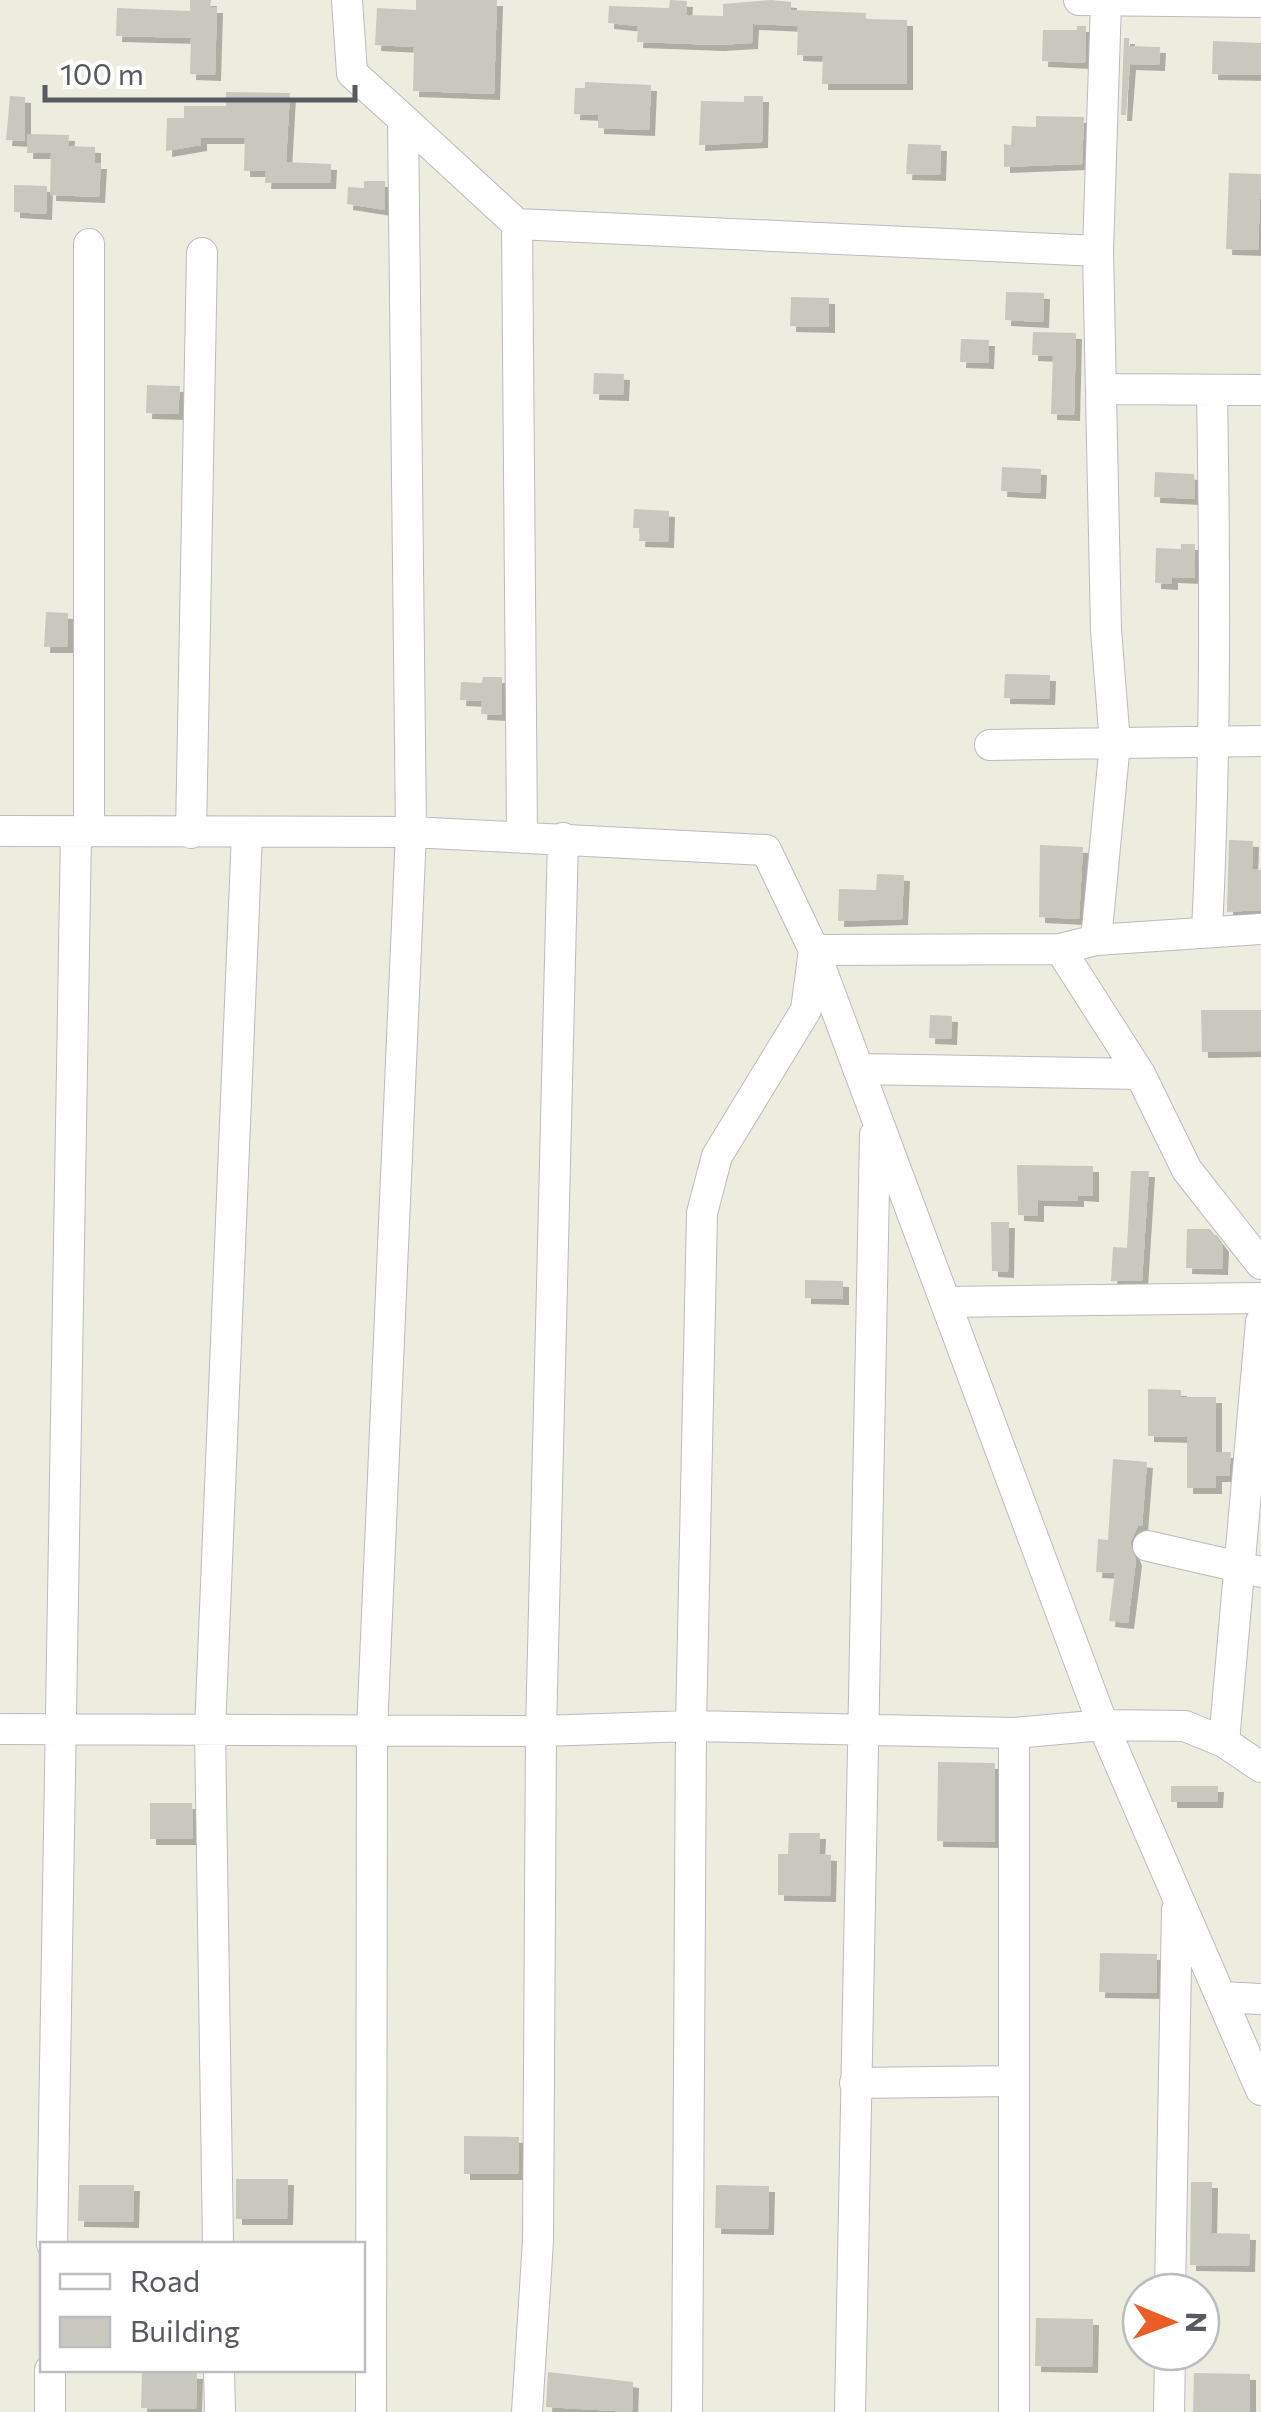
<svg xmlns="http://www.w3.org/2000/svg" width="1261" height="2412" viewBox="0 0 1261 2412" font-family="Commissioner,sans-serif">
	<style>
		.building { fill: #c9c8bf; filter: url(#shadow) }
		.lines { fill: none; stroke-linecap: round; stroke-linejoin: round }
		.minor-casing { stroke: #babbc2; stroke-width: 32 }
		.minor { stroke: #fff; stroke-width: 30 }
	</style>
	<defs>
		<filter id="shadow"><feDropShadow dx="6" dy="6" stdDeviation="0" flood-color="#0004"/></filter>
	</defs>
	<rect width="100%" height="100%" fill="#ececdf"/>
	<path class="building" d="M190,0H211L210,7H217L215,75L190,74L191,38L116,36L117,8L190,11Z
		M416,0H497L494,94L413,91L414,47L375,45L377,8L416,10Z
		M670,0L687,1L686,15L723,16V4L771,0L791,2V10L866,13V19L907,20V84H822L823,56L797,55L798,26L753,24L752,43L718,45L637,42L638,26L608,23L609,6L669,8Z
		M1077,26H1086L1085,63L1042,61L1043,30H1077Z
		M1124,38H1129V46L1160,47L1159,65L1130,64L1126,115H1121Z
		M1213,41L1261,43V75L1212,74Z
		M585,82L651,85L649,130L598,128V115L574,114L575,88H585Z
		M226,92L290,93L286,162L331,164L330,183H265L266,171H244L245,138H201V145L166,151L167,118H184V106H226Z
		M10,96L25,97V141L6,140Z
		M744,96H763L762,142L699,145L701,101L744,102Z
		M1036,116L1084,117L1082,164L1004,167V144L1011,145L1012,126L1036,127Z
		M28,134L69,135L68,146L95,147V163H101L99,197L50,195L51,153H27Z
		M908,144L941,145L940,175L906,174Z
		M1229,173L1261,174L1258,250L1226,249Z
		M364,181H385V210L347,204L348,187L364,188Z
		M14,185L47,186L46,214L14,212Z
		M1006,292L1044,293L1043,322L1005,320Z
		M791,297L829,298V327L790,326Z
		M1033,332L1076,333L1074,415L1051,414L1053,356L1032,355Z
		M961,339L989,340L988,363L960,362Z
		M594,373L624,374L623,395L593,394Z
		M147,385L180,386L178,414L146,413Z
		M1002,467L1041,469L1040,493L1001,491Z
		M1155,472L1194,474L1195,499L1154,497Z
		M634,509L669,511L668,542L639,541L640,528H633Z
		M1181,544H1195V578L1172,577V584L1155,583L1156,548L1181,549Z
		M46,612L68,613L67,647H44Z
		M1005,674L1050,675L1049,699L1004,698Z
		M483,677H502V715L481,714L482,701L460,700L461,682L482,683Z
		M1229,840L1253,841L1252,869L1261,870V910L1227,912Z
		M1040,845L1083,847L1079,919L1039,917Z
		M877,874L904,875L902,919L838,921L839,889L876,890Z
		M1201,1010H1261V1051L1202,1052Z
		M930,1015L952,1016L951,1039L929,1038Z
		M1017,1165L1093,1166V1196L1078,1195V1201L1038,1200V1216L1018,1215Z
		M1131,1171H1149L1142,1281H1111L1113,1247L1127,1248Z
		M991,1222H1009L1008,1272L992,1271Z
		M1187,1229H1210L1223,1246L1222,1269L1186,1268Z
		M805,1280L843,1281V1299L805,1298Z
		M1148,1389L1181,1390V1397H1216V1452H1231L1229,1476H1216V1488H1187V1437L1148,1436Z
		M1113,1459L1147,1462L1142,1526H1138L1130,1543L1136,1560L1128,1623L1109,1621L1115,1573L1096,1572L1098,1539L1108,1540Z
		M938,1762L995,1763V1842L937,1841Z
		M1171,1786H1218L1217,1802H1171Z
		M150,1803H192L193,1839H150Z
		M789,1833H820L819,1854L831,1855L830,1896L778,1895V1854H788Z
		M1100,1953L1157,1954V1993L1099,1992Z
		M464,2136L519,2137L518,2174H464Z
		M236,2179H288L287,2219H236Z
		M1191,2182H1212L1211,2233L1250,2234L1249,2266L1190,2265Z
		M79,2185H134L133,2222L78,2221Z
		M716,2185L769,2186L768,2229L715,2228Z
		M1036,2318L1093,2319L1092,2367L1035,2366Z
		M142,2372L197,2373L196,2409L141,2408Z
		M548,2372L633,2382L632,2412L546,2407Z
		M1194,2373L1250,2374V2412H1193Z"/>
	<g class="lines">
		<defs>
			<path id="minor" d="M347,0L352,73L403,119L411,832L372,1730L371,2412
				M1079,0L1261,2
				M403,119L517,224L522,836
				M517,224L1098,251
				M1104,389L1261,390
				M990,745L1261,741
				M0,831L411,832L766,850L814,950L1103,1725L1261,2090
				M89,832V244
				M191,833L202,253
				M1207,931C1216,751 1215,571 1212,390
				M1096,940L1115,743L1106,630L1098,251L1106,1
				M1060,949L1140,1074L1187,1170L1261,1264
				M858,1069L1140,1074
				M946,1302L1261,1298
				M1148,1546L1261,1572
				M0,1729L541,1731L691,1726L1014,1733L1103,1725L1185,1726L1224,1742L1261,1767
				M1224,1742L1261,1322
				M1221,1997L1261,1999
				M855,2083L1014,2081
				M52,2244L76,832
				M218,2244L210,1730L247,833
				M1170,2292L1177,1910
				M219,2370L220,2412
				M50,2412V2370
				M527,2412L538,2241L541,1731L563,838
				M687,2412L691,1726L702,1213L717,1156L806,1010L814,950L1060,949L1096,940L1261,929
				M850,2412L875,1135
				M1014,2412V1733
				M1169,2412L1170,2352"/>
		</defs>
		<use href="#minor" class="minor-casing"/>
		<use href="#minor" class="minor"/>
	</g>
	<rect x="40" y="2242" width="325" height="130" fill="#ffffff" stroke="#bcbdc0" stroke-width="2.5"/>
	<rect x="60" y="2274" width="50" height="15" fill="#ffffff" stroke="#bcbdc0" stroke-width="2.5"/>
	<text x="130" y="2292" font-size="30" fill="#585a61">Road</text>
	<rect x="60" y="2317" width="50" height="30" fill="#c9c8bf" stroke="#bcbdc0" stroke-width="2.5"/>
	<text x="130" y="2342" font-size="30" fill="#585a61">Building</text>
	<g transform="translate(1171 2322) rotate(91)"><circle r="48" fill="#ffffff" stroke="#bcbdc0" stroke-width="2.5"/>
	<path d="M0-8L18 38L0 25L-18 38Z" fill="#eb5d26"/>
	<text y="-15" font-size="28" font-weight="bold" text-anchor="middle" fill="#585a61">N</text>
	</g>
	<path d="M45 85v15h310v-15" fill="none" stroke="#585a61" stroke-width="5"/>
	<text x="60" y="85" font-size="30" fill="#585a61" stroke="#ffffff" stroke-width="8" paint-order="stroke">100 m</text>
</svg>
